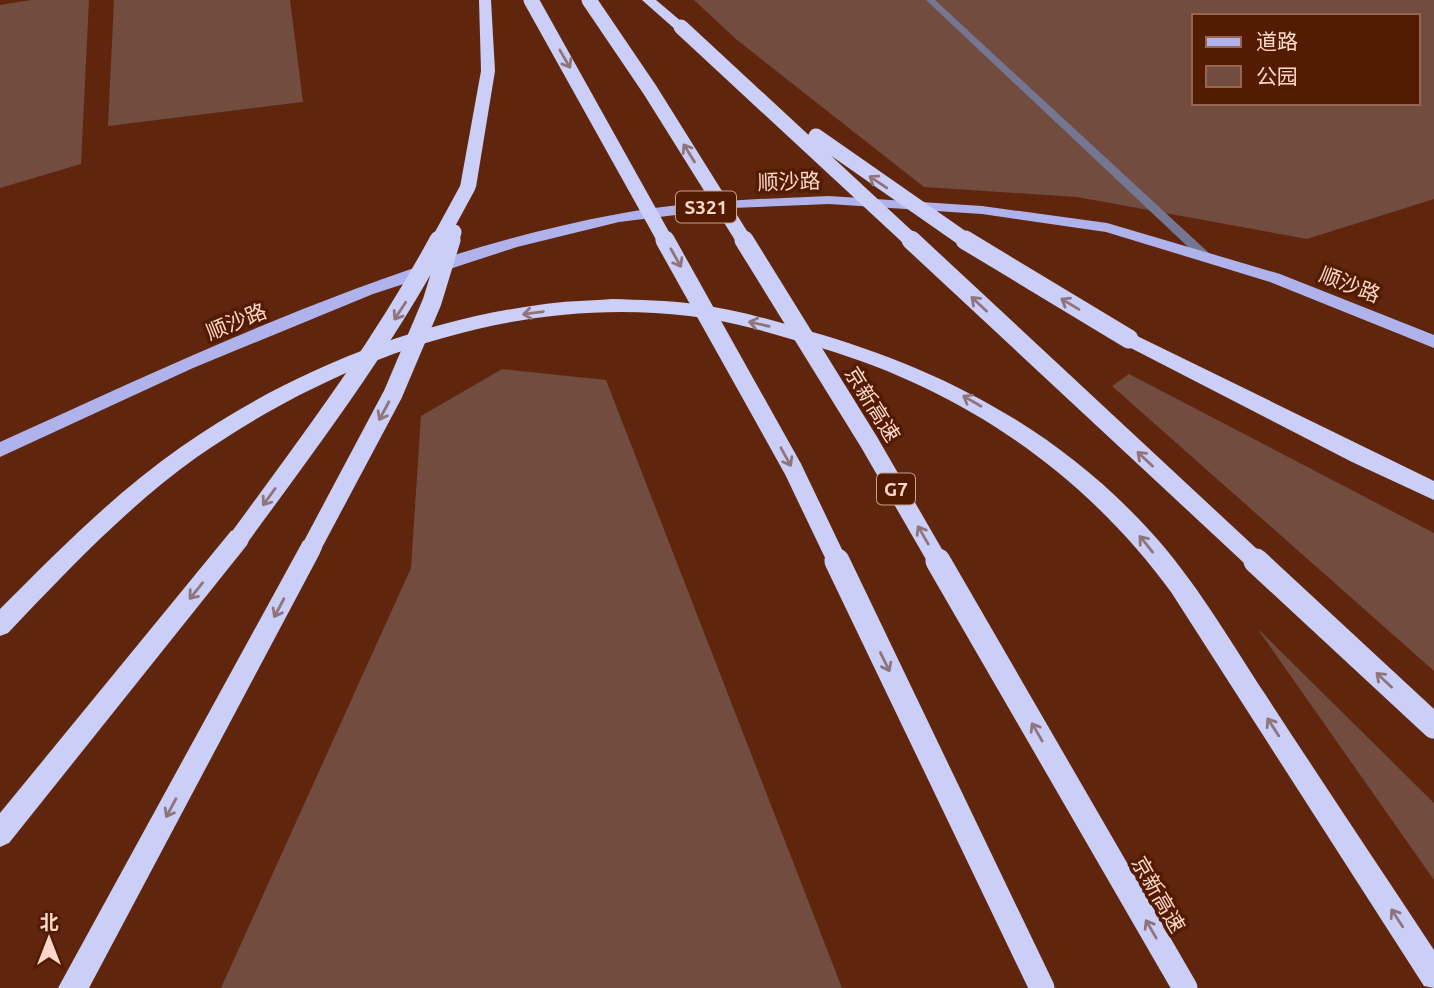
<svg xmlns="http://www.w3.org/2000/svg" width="1434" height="988" viewBox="0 0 1434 988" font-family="Ubuntu,'Noto Sans SC',sans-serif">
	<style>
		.green { fill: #724c3e; fill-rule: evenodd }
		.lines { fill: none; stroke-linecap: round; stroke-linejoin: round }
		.street { fill: #757792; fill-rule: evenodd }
		.primary { fill: #b0b3eb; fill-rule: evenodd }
		.highway { fill: #cbcef6; fill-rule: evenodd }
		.highway-bridge-far2 { stroke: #cbcef6; stroke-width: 15 }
		.highway-bridge-far1 { stroke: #cbcef6; stroke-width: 19 }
		.highway-bridge { stroke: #cbcef6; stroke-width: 25 }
		.oneway { stroke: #8f747c }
		.labels { text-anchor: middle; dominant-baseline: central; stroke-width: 7; stroke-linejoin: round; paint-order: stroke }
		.shield { fill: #531b02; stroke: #c99f8e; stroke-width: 2 }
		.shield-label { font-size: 19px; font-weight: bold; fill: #fcd7ca }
		.street-label { font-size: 21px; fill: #fcd7ca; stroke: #531b02 }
	</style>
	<rect width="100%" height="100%" fill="#5f260d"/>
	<path class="green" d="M31,0H89L81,164L0,188V5Z
		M114,0H290L303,102L108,126Z
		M694,0H1434V199L1307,239L1077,197L924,187L737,40ZM1194,16H1418V103H1194Z
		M502,369L606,380L842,988H221L411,568L421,416Z
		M1129,374L1434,533V671L1112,386Z
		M1257,628L1434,803V880Z"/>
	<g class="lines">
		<path class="street" d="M926,0H935L1210,254V260H1202Z"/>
		<path class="primary" d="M829,196L982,206L1107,223L1280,274L1434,335V348L1270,282L1106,232L982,214L829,204L732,208L619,222L517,247L373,294L193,368L0,457V442C197,353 404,253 618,214C688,201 759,199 829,196Z"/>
		<path class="highway" d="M479,0H491L495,71L476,187L468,192L460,187L481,71Z
			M642,0H656L688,27L681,31L676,30Z
			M612,299C639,300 668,300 695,304C734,309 772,320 809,331C940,368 1057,429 1150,531C1195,580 1229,639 1265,694C1321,780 1378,865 1434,950V988L1424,986L1171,592C1084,473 963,390 821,348C778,335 734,321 689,316C515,295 339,358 197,457C127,507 67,571 8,633L0,636V609C57,552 115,493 181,447C285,374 412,322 538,305C562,301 587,301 612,299Z
			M1129,332L1434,481V500L1352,462L1123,344L1120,339L1123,334Z
			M239,529L247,531L250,538L247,545L9,843L0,847V813L231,531Z
			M311,538L319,541L322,548L319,555L89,988H58L303,541Z"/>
		<path class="highway-bridge-far2" d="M531,0L666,242
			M589,0L650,90L745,242
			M681,27L913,242
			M816,136L968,242
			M438,242L468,187
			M451,242L454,232"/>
		<path class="highway-bridge-far1" d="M665,240L793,469L838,563
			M744,240L869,442L939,563
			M911,240L1258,563
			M965,240L1129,339
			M239,538C310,441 382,346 439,240
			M311,548L393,394L432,302L451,240"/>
		<path class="highway-bridge" d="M837,561L1042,988
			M938,561L1185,988
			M1256,561L1434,726"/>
	</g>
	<defs><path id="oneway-shaft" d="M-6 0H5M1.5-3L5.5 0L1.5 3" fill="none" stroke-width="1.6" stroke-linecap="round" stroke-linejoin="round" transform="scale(1.75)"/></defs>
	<g class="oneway">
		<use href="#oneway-shaft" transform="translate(565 59) rotate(60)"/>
		<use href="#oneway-shaft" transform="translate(689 153) rotate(-122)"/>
		<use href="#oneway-shaft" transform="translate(878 182) rotate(-146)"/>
		<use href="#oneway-shaft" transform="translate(676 258) rotate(61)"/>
		<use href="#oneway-shaft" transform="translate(979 304) rotate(-137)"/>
		<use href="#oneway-shaft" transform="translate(1070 304) rotate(-149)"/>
		<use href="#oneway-shaft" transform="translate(400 311) rotate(123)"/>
		<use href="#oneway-shaft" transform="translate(533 313) rotate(172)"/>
		<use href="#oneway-shaft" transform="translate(759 324) rotate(-167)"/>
		<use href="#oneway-shaft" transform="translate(972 401) rotate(-150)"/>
		<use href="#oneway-shaft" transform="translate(384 411) rotate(118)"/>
		<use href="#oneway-shaft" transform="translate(786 457) rotate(61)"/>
		<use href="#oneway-shaft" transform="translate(1145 459) rotate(-137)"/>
		<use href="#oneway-shaft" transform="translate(269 497) rotate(126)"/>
		<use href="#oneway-shaft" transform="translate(923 535) rotate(-120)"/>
		<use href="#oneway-shaft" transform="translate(1146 544) rotate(-129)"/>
		<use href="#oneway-shaft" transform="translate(196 591) rotate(129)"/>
		<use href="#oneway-shaft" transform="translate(279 608) rotate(118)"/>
		<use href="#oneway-shaft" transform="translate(885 662) rotate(64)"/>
		<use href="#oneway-shaft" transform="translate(1384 680) rotate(-137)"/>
		<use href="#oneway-shaft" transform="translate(1273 727) rotate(-123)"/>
		<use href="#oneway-shaft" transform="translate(1037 732) rotate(-120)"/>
		<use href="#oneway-shaft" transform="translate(171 808) rotate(118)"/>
		<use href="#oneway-shaft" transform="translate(1397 918) rotate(-123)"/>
		<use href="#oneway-shaft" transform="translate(1151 929) rotate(-120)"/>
	</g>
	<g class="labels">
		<g class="shield">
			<rect x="676" y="191.5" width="60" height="31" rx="5"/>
			<rect x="877" y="473.5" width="38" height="31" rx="5"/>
		</g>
		<g class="shield-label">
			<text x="706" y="207">S321</text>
			<text x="896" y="489">G7</text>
		</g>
		<g class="street-label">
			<text transform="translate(789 181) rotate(-2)">顺沙路</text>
			<text transform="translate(1350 284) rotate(21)">顺沙路</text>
			<text transform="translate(236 321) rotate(-22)">顺沙路</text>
			<text transform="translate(873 404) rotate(58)">京新高速</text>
			<text transform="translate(1159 894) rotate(60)">京新高速</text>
		</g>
	</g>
	<rect x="1192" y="14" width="228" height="91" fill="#531b02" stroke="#976652" stroke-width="2"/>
	<rect x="1206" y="37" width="35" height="10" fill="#b0b3eb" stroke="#976652" stroke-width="2"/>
	<text x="1256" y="49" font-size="21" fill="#fcd7ca">道路</text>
	<rect x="1206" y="66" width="35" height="21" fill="#724c3e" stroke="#976652" stroke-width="2"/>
	<text x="1256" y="84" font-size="21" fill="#fcd7ca">公园</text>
	<g transform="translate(49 939)" stroke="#531b02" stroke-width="5" paint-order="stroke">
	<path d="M0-5L12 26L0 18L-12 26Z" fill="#fcd7ca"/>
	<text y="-10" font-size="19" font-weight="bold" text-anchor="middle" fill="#fcd7ca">北</text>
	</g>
</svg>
